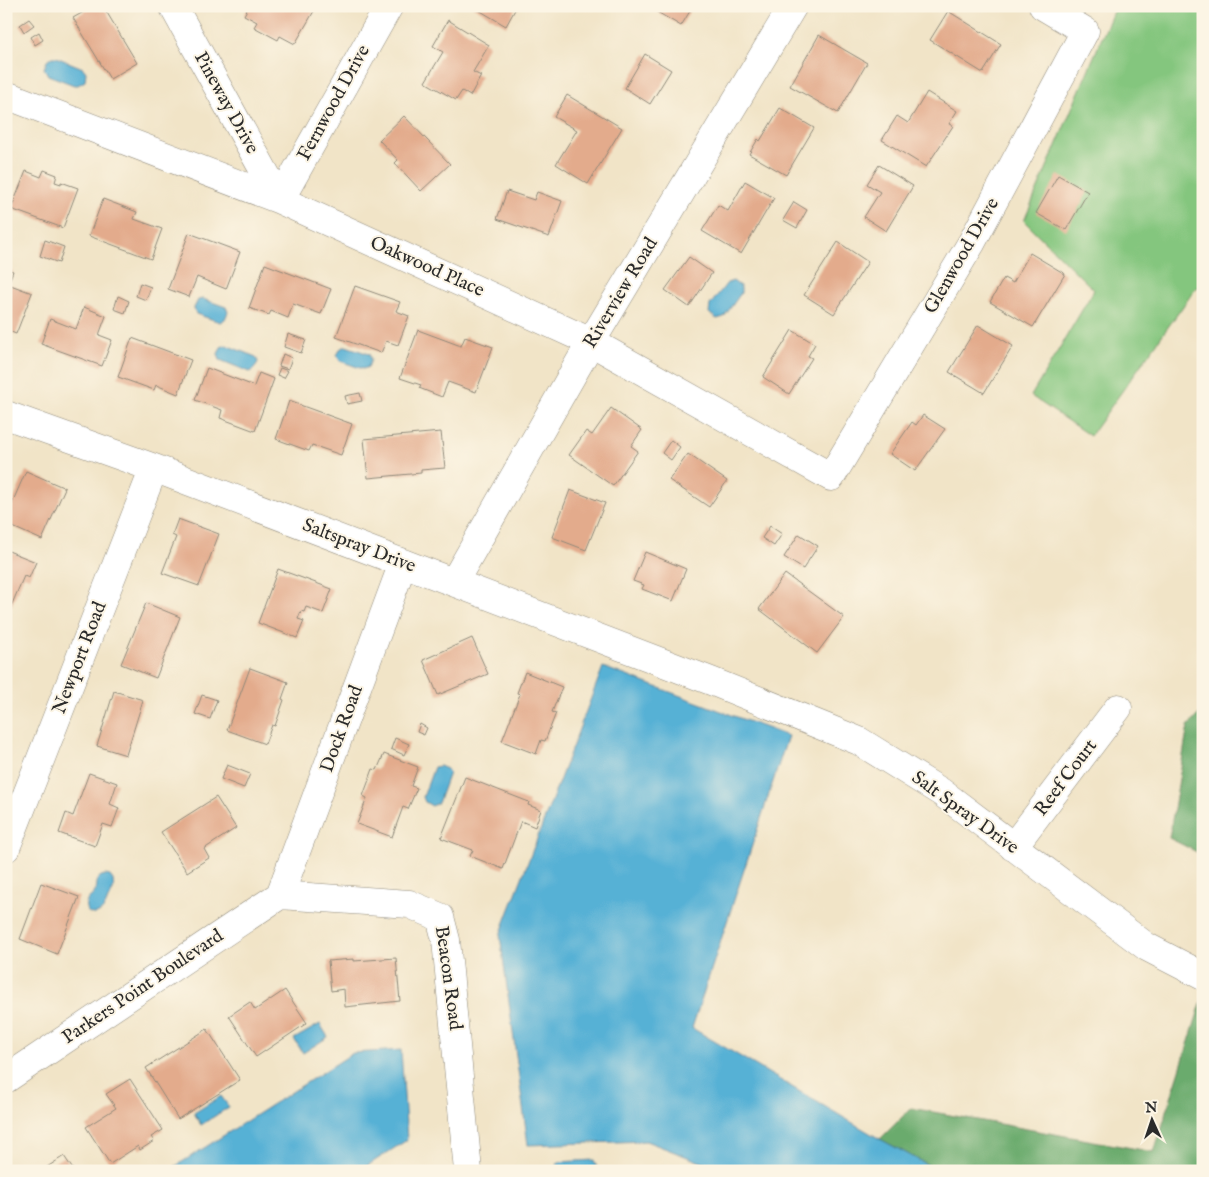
<svg xmlns="http://www.w3.org/2000/svg" width="1209" height="1177" viewBox="0 0 1209 1177" font-family="'IM FELL English',serif">
	<style>
		.green { fill: #84c67e; stroke: #587854 }
		.forest { fill: #6bab6d; stroke: #4b6b4c }
		.water { fill: #57b1d5; stroke: #416e80 }
		.building { fill: #e3ab8c }
		.lines { fill: none; stroke-linecap: round; stroke-linejoin: round }
		.street-casing { stroke: #8e8879; stroke-width: 29 }
		.street { stroke: #fff; stroke-width: 28 }
		.labels { text-anchor: middle; dominant-baseline: central; stroke-width: 4; stroke-linejoin: round; paint-order: stroke }
		.street-label { font-size: 19px; fill: #2b2b2b; stroke: #fcf5e5 }
	</style>
	<rect width="100%" height="100%" fill="#fcf5e5"/>
	<filter id="ink" filterUnits="userSpaceOnUse"><feTurbulence type="fractalNoise" baseFrequency=".02" numOctaves="2"/><feDisplacementMap in="SourceGraphic" scale="10" xChannelSelector="R" yChannelSelector="G"/><feConvolveMatrix kernelMatrix="1 2 1 2 8 2 1 2 1" color-interpolation-filters="sRGB"/></filter>
	<filter id="wash" filterUnits="userSpaceOnUse"><feTurbulence type="fractalNoise" baseFrequency=".0096" numOctaves="4" result="noise"/><feDisplacementMap in="SourceGraphic" scale="20" xChannelSelector="R" yChannelSelector="G"/><feGaussianBlur stdDeviation="1.12" result="paint"/><feColorMatrix in="noise" values="0 0 0 0 0 0 0 0 0 0 0 0 0 0 0 0 0 1.4 0 .05"/><feComposite in="paint" operator="in"/></filter>
	<g filter="url(#wash)">
		<rect width="100%" height="100%" fill="#f1e4c7"/>
		<path class="green" d="M1114,6H1203V286L1196,288L1090,436L1031,396L1094,290L1024,221L1115,7Z"/>
		<path class="forest" d="M1203,710V855L1169,838L1188,726Z
			M1203,997V1171H939L880,1139L911,1108L1154,1152Z"/>
		<path class="water" d="M52,57H56L83,68L86,72L85,81L78,85H74L48,75L44,68L48,59Z
			M733,281L741,287V293L724,317L717,319L709,313L710,305L727,283Z
			M203,299L226,307L228,312L225,319L220,322L196,314L194,308L198,300Z
			M226,345L256,357L258,362L254,369L250,372L220,360L218,354L221,347Z
			M346,346L369,354L371,360L368,367L363,369L340,361L337,355L341,348Z
			M603,667L788,736L692,1028L880,1139L939,1171H724L646,1141L528,1145L500,935Z
			M440,766L447,769L449,773L438,803L432,806L425,802L423,797L434,767Z
			M105,875L110,876L113,880C115,894 110,893 107,902C101,920 83,916 86,903C88,897 94,896 96,890C98,882 95,877 105,875Z
			M320,1024L328,1037L303,1053L294,1039Z
			M401,1050L407,1140L359,1171H168L353,1053Z
			M221,1096L229,1107L201,1125L194,1113Z
			M594,1160L598,1171H555L558,1162Z"/>
		<g id="blocks">
			<path class="building" d="M94,6H103L137,63L110,79L73,18Z
				M249,6H306L314,11L295,44L280,36L278,40L254,27L257,22L244,15Z
				M472,6H517L506,26Z
				M647,6H693L681,26Z
				M948,11L1001,44L983,73L930,40Z
				M29,19L34,25L24,32L20,25Z
				M448,20L489,45L473,72L481,76L470,96L462,91L456,100L425,82L443,52L433,46Z
				M39,32L43,40L35,45L31,37Z
				M819,35L867,63L838,113L790,86Z
				M645,54L671,70L650,104L625,88Z
				M927,92L957,111L949,124L953,126L926,167L882,140L897,116L908,123Z
				M567,95L622,128L588,184L556,164L577,130L554,117Z
				M780,108L814,128L786,175L749,154L758,139L760,141Z
				M404,116L450,164L421,191L395,163L398,160L379,140Z
				M879,165L913,186L886,231L864,217L880,192L867,184Z
				M44,170L57,175L55,182L61,184V182L78,188L63,228L11,209L26,171L41,177Z
				M1058,175L1088,192L1066,230L1036,213Z
				M745,181L774,198L741,254L702,231L718,205L728,211Z
				M507,191L534,200L537,192L562,201L549,237L497,219Z
				M103,199L137,212L134,219L162,229L151,259L89,236Z
				M794,202L807,210L797,228L783,220Z
				M189,233L240,252L226,289L197,277L189,297L168,289Z
				M45,240L64,247L59,263L40,256Z
				M838,242L868,262L834,314L804,295Z
				M1030,253L1065,274L1033,327L990,302L1004,278L1013,283Z
				M689,257L712,273L689,307L665,290Z
				M265,264L331,289L321,314L293,304L288,318L271,311L269,315L249,308Z
				M6,269L13,271L8,284L32,293L16,334L6,330Z
				M140,283L151,287L146,300L136,296Z
				M355,286L400,302L396,311L409,316L398,345L386,341L381,353L336,337Z
				M118,296L129,301L125,313L114,309Z
				M84,307L106,316L99,335L112,340L102,366L41,344L50,319L76,329Z
				M978,325L1013,346L984,393L949,372Z
				M418,330L461,346L465,337L493,347L476,392L448,382L442,397L419,388L421,385L400,378Z
				M792,330L815,344L808,356L812,358L789,394L763,377Z
				M288,334L306,340L301,353L284,347Z
				M132,338L191,360L178,394L156,385L154,390L118,377Z
				M283,354L292,358L288,369L279,366Z
				M207,368L254,386L259,373L274,379L255,431L220,418L222,410L195,400Z
				M280,368L288,371L284,378L277,375Z
				M360,393L362,401L347,404L345,396Z
				M289,401L352,424L341,455L312,445L309,451L276,439Z
				M611,408L642,430L631,446L638,451L613,486L569,455L586,431L592,435Z
				M923,415L945,429L915,471L890,454L912,422L916,425Z
				M441,432L445,468L421,470V473L368,478L364,439Z
				M671,440L680,447L671,460L662,453Z
				M688,454L727,481L709,507L669,480Z
				M26,471L65,488L42,540L6,524V517Z
				M570,490L605,503L586,550L552,537Z
				M178,519L219,534L199,586L162,573L176,537L172,535Z
				M770,526L782,534L774,546L762,538Z
				M799,534L818,546L803,569L784,557Z
				M6,550L36,562L29,578L24,576L6,618Z
				M645,552L686,569L673,601L642,589L644,585L633,581Z
				M278,569L332,589L323,613L306,607L304,612L301,611L298,619L304,621L297,638L258,623Z
				M785,574L844,617L817,653L759,609Z
				M146,603L180,617L156,678L121,664Z
				M472,638L488,674L438,695L423,660Z
				M250,668L288,682L282,699L284,700L275,726L272,725L265,744L227,730Z
				M525,672L562,687L552,712L556,713L545,741L541,740L536,754L502,741L520,694L517,693Z
				M114,691L143,700L126,755L97,746Z
				M202,695L217,700L210,719L195,714Z
				M420,724L427,728L424,735L417,732Z
				M395,738L409,744L404,755L391,749Z
				M384,754L418,767L411,786L417,788L408,809L403,807L392,837L357,824L367,798L363,796L373,769L377,770Z
				M227,765L250,774L244,788L221,779Z
				M89,773L117,783L110,804L119,808L112,827L103,824L95,846L59,833L66,813L73,816Z
				M465,777L529,802L528,805L541,810L535,827L521,821L503,869L470,856L473,850L441,838Z
				M216,797L236,828L204,849L209,858L187,872L161,832Z
				M41,883L79,897L57,954L20,939Z
				M396,958L400,1001L345,1007L344,989L331,991L328,961L354,959V961Z
				M285,990L307,1023L256,1057L229,1016L250,1002L255,1010Z
				M207,1029L240,1080L178,1119L146,1068Z
				M130,1079L163,1130L151,1137L154,1141L140,1150L138,1146L110,1164L86,1127L116,1108L106,1094Z
				M64,1156L74,1171H41Z"/>
		</g>
	</g>
	<g filter="url(#ink)">
		<use href="#blocks" fill-opacity="0" stroke="#8e8879" stroke-width="1"/>
		<g class="lines">
			<defs>
				<path id="street" d="M173,6L280,200
					M6,95L280,200L591,342L831,477L972,242L1085,31L1043,6
					M280,200L389,6
					M6,415L154,468L403,563L711,681L859,741L941,792L1147,947L1203,976
					M454,582L591,342L793,6
					M1013,847L1118,708
					M6,848L154,468
					M280,895L409,904L440,917L446,940L468,1171
					M280,895L403,563
					M6,1079L280,895"/>
			</defs>
			<use href="#street" class="street-casing"/>
			<use href="#street" class="street"/>
		</g>
	</g>
	<g class="labels">
		<g class="street-label">
			<text transform="translate(226 103) rotate(61)">Pineway Drive</text>
			<text transform="translate(334 103) rotate(-61)">Fernwood Drive</text>
			<text transform="translate(962 256) rotate(-60)">Glenwood Drive</text>
			<text transform="translate(427 267) rotate(24)">Oakwood Place</text>
			<text transform="translate(621 293) rotate(-59)">Riverview Road</text>
			<text transform="translate(359 546) rotate(21)">Saltspray Drive</text>
			<text transform="translate(80 658) rotate(-69)">Newport Road</text>
			<text transform="translate(342 729) rotate(-70)">Dock Road</text>
			<text transform="translate(1066 778) rotate(-53)">Reef Court</text>
			<text transform="translate(965 813) rotate(36)">Salt Spray Drive</text>
			<text transform="translate(448 978) rotate(82)">Beacon Road</text>
			<text transform="translate(143 987) rotate(-34)">Parkers Point Boulevard</text>
		</g>
	</g>
	<rect width="1209" height="1177" fill="none" stroke="#fcf5e5" stroke-width="25"/>
	<g transform="translate(1152 1120) rotate(357)" stroke="#fcf5e5" stroke-width="4" paint-order="stroke">
	<path d="M0-4L9 19L0 12L-9 19Z" fill="#2b2b2b"/>
	<text y="-8" font-size="14" font-weight="bold" text-anchor="middle" fill="#2b2b2b">N</text>
	</g>
</svg>
